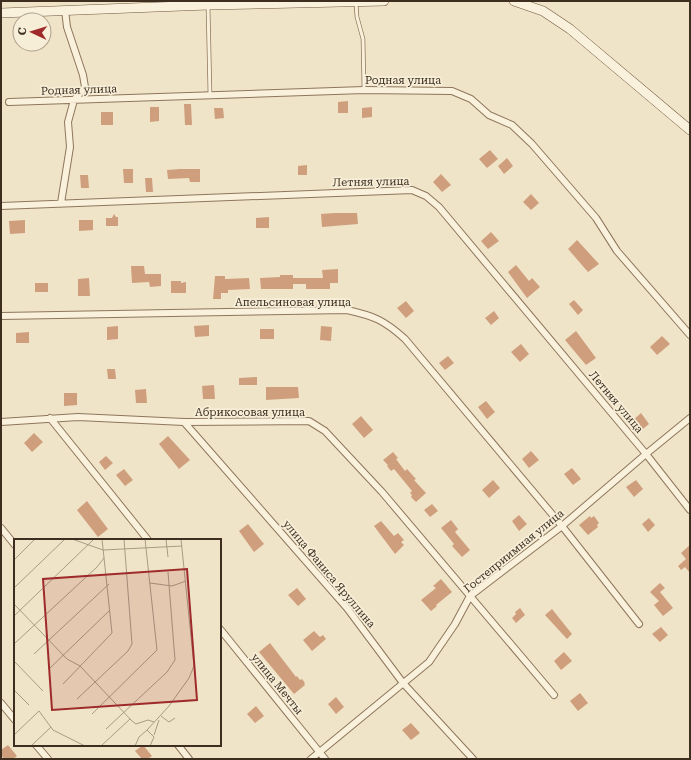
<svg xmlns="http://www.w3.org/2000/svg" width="691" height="760" viewBox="0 0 691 760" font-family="'Roboto Serif',serif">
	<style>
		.building { fill: #cf9f7d }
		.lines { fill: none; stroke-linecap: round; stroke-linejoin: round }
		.lane-casing { stroke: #8d765c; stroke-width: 4.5 }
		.street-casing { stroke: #8d765c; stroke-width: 8 }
		.secondary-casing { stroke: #6f573f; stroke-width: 10 }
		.lane { stroke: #faf1dc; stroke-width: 3 }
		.street { stroke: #faf1dc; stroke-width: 6 }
		.secondary { stroke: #faf1dc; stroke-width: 9 }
		.labels { text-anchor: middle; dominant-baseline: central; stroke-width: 3.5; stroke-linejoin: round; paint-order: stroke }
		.street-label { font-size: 11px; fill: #3d2e20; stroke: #f7eed8 }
		.inset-road { fill: none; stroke: #a89b85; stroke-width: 1 }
		.view { fill: #9e2a2b; fill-opacity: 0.15; stroke: #9e2a2b; stroke-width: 2 }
		.inset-edge { fill: none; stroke: #3d2e20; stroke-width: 2 }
	</style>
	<rect width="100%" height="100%" fill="#f0e4c8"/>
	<path class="building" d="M348,101V113H338V102Z
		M184,104H191L192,125H185Z
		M150,107H159V121L150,122Z
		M372,107V117L362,118V108Z
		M214,108H223L224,118L215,119Z
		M101,112H113V125H101Z
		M490,150L498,159L487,168L479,159Z
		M507,158L513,166L504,174L498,166Z
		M307,165V175H298V166Z
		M123,169H133V183H124Z
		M180,169H200V182H190L189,178L168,179L167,170Z
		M441,174L451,185L442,192L433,182Z
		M80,175H88L89,188H81Z
		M145,178H152L153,192H146Z
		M531,194L539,203L531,210L523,202Z
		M334,213H357L358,224L322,227L321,214Z
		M114,214L116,217H118V226H106V218H112Z
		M269,217V228H256V218Z
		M25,220V233L10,234L9,221Z
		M79,220H93V230L79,231Z
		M491,232L499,241L488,249L481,241Z
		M577,240L599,264L588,272L568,249Z
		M516,265L529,281L532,278L540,287L527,298L508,272Z
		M131,266H144L145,274H161V286L150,287L149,282L132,283Z
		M338,269V283H330V289H306V284H293V289H261L260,278L280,277V275H293V278H323L322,270Z
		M215,276H225V279L249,278L250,289L228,290V293H221V299H213Z
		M89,278L90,296H78V279Z
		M171,281H181V283L186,282V293H171Z
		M35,283H48V292H35Z
		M574,300L583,310L578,315L569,304Z
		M406,301L414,311L406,318L397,308Z
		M494,311L499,318L491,325L485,318Z
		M209,325V336L195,337L194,326Z
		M118,326V339L107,340V327Z
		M321,326L332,327L331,341L320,340Z
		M260,329H274V339H260Z
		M576,331L596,358L586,365L565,340Z
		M29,332V343H16V333Z
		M662,336L670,344L657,355L650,347Z
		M521,344L529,354L520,362L511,352Z
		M448,356L454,363L445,370L439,363Z
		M107,369H115L116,379H108Z
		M257,377V385H239V378Z
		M214,385L215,399H203L202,386Z
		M266,387H298L299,398L266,400Z
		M146,389L147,403H136L135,390Z
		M64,393H77V405L64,406Z
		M486,401L495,412L487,419L478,407Z
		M641,413L649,424L638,433L630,423Z
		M361,416L373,430L364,438L352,424Z
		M34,433L43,442L32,452L24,443Z
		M168,436L190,460L179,469L159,444Z
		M531,451L539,460L529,468L522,459Z
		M393,452L398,458L396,459L405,471L407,469L416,479L414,480L426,493L416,502L411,497L412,495L410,493L412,491L394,469L391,471L387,466L388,465L383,460Z
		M106,456L113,463L105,470L99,462Z
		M572,468L581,479L573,485L564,474Z
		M124,469L133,480L125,486L116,475Z
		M493,480L500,488L489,498L482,490Z
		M636,480L643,489L634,497L626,487Z
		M87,501L108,529L98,537L77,510Z
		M432,504L438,511L430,517L424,510Z
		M519,515L527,524L519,531L512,521Z
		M590,516L591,518L594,516L599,523L597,525L598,527L588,535L579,525Z
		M649,518L655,525L648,532L642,524Z
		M451,520L458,529L455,532L470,550L462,557L452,546L454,544L441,528Z
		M381,521L394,536L398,533L404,540L401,542L404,545L395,554L374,526Z
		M248,524L264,544L254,552L239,531Z
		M690,545V573L685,567L681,570L678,566L686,559L681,553Z
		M441,579L452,592L436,605L437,606L431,611L421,600L436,588L433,586Z
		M660,583L665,588L660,592L673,608L663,616L654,605L659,601L650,592Z
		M297,588L306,599L298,606L288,595Z
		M520,608L525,615L516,623L512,618L516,614L515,612Z
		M552,609L572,634L567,639L545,615Z
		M661,627L668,635L660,642L652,634Z
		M314,631L320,637L323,635L326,639L312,651L303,640Z
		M270,643L296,677L297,676L300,680L302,679L305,683L304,684L305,685L294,694L259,652Z
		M564,652L572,661L561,670L554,661Z
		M580,693L588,703L578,711L570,701Z
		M336,697L344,707L336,714L328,704Z
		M256,706L264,716L255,723L247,714Z
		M411,723L420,733L411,740L402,730Z
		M8,745L17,756L13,759H4L1,755V750Z
		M143,745L152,756L148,759H142L135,751Z"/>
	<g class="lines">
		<defs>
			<path id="lane" d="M356,4L357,17L363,39L364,90
				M208,6L210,95"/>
			<path id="street" d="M9,102L364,90L452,91L471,99L489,115L512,125L532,144L596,218L617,251L690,335
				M61,203L70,147L68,122L74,100L85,87L83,75L67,27L65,10
				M1,206L412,190L426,196L439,207L646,454L690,510
				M1,316L347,310C374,316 384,320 405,339L562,526L639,624
				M50,418L148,540
				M1,422L78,417L184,422L309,421L325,431L382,492L554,695
				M184,422L347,608L403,683L473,759
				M1,528L15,545
				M220,629L325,759
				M1,703L15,720
				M36,745L48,759
				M178,745L189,759
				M311,759L429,662L455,624L470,596L562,526L646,454L690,418"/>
			<path id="secondary" d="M514,1L543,11L570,29L690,130
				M1,13L208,5L384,1"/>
		</defs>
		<use href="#lane" class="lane-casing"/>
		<use href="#street" class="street-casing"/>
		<use href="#secondary" class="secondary-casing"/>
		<use href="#lane" class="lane"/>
		<use href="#street" class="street"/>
		<use href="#secondary" class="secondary"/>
	</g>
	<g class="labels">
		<g class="street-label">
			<text x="403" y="80">Родная улица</text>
			<text transform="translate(79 90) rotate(-2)">Родная улица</text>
			<text transform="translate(371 182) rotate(-1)">Летняя улица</text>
			<text x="293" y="302">Апельсиновая улица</text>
			<text transform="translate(616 402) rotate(50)">Летняя улица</text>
			<text x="250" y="412">Абрикосовая улица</text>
			<text transform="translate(514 551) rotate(-39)">Гостеприимная улица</text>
			<text transform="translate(329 574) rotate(50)">улица Фаниса Яруллина</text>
			<text transform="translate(277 684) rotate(51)">улица Мечты</text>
		</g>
	</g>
	<g transform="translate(14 539)">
		<rect width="207" height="207" fill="#f0e4c8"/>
		<path class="inset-road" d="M58,0L89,11L168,7M152,0L154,18M0,21L21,0M136,44L158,47L172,42M0,49L51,0M0,65L53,120L66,127L118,182L122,185L134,181L140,183M0,77L80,0M0,105L83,28L90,19M20,115L95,45M0,122L29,152M35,130L96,71M49,145L98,94L88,0M0,151L15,166M63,160L114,112L118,105L110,0M78,175L143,111L131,0M147,177L155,183L161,179M92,190L153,133L161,121L154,33M133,191L155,167L175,139L180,127L167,0M0,196L25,172L39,191L71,207M140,196L145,181M17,207L37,188M87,207L116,180M121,207L125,198L133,191L140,198L136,207"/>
		<path class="view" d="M173,30L183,161L38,171L29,40Z"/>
		<rect width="207" height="207" class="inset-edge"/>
	</g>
	<rect width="691" height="760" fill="none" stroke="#3d2e20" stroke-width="4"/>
	<g transform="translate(32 32) rotate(274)"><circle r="19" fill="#f7eed8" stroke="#ada18e"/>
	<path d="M0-3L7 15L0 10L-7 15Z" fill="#9e2a2b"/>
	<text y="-6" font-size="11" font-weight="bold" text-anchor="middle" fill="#3d2e20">С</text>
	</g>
</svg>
